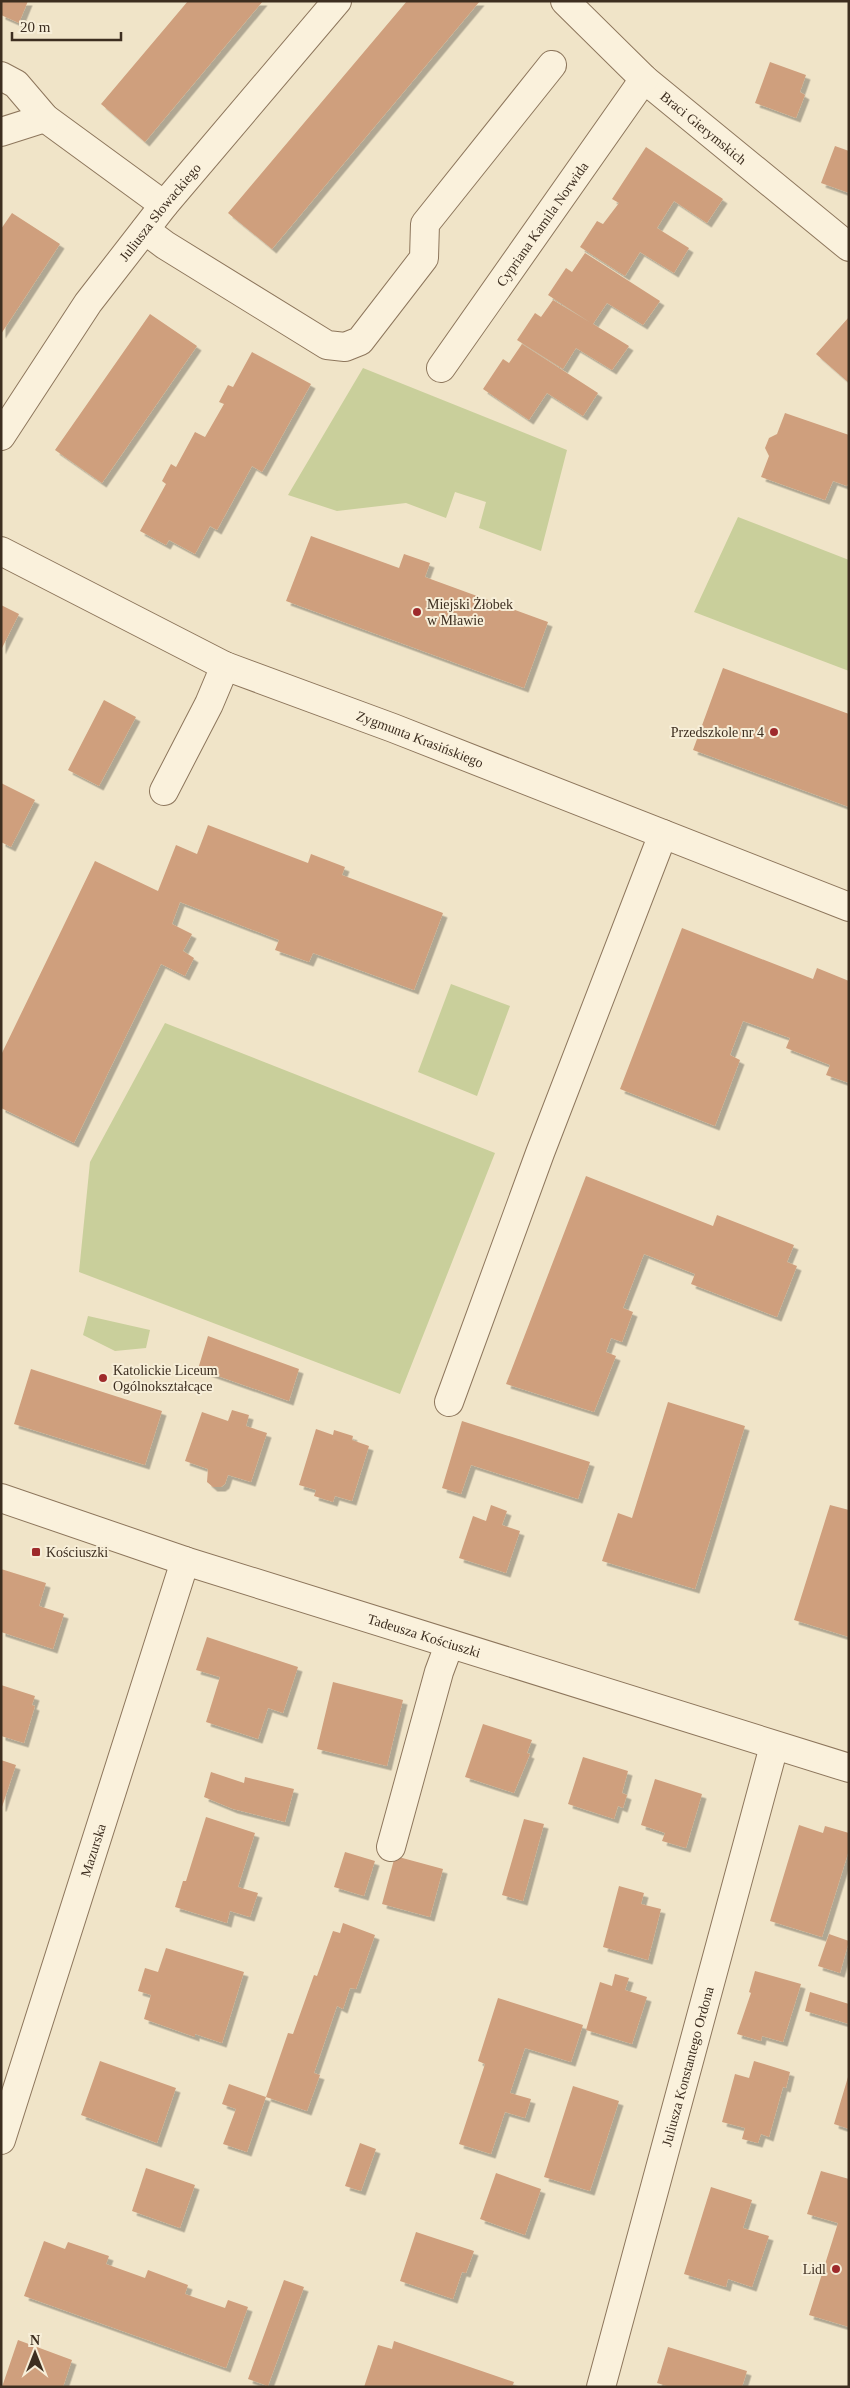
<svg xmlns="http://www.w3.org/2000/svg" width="850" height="2388" viewBox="0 0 850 2388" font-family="'Times New Roman',serif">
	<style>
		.green { fill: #c9cf9b }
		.building { fill: #cf9f7d; filter: url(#shadow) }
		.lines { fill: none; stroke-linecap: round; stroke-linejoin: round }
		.minor-casing { stroke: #8d765c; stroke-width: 30 }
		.minor { stroke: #faf1dc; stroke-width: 28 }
		.poi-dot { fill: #9e2a2b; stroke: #f7eed8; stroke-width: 2 }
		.labels { text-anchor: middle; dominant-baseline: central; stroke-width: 4; stroke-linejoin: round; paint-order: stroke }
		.street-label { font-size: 14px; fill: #3d2e20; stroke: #f7eed8 }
		.poi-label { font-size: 14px; fill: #3d2e20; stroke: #f7eed8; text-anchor: start }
	</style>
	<defs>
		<filter id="shadow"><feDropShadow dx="4.5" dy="4.5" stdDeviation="0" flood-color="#0004"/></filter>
	</defs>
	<rect width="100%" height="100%" fill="#f0e4c8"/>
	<path class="green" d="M363,368L567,450L541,551L479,528L486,502L455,492L446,518L406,503L337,511L288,495Z
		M738,517L849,560V671L694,612Z
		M451,984L510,1006L477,1096L418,1072Z
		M165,1023L495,1153L400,1394L79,1272L90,1162Z
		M88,1316L150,1330L146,1348L115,1351L83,1335Z"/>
	<path class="building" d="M1,1H28L19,23L1,15Z
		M188,1H263L145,142L101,104Z
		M407,1H480L272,249L228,213Z
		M770,62L806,75L800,92L805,95L796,118L755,103Z
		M835,146L849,151V193L821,183Z
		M646,147L723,199L707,223L674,201L657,228L689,248L674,273L640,252L625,276L580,247L597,221L603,224L619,203L612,199Z
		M12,213L60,244L1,334V229Z
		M585,253L660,301L643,325L607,303L593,324L629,346L612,370L576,348L563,369L517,340L535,313L541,317L553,300L591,323L548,295L566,268L572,272Z
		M150,314L197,346L102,483L55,450Z
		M849,317V383L816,354Z
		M522,344L598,393L583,416L547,393L529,420L483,389L503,359L509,363Z
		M252,352L311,384L262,472L252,466L217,530L210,526L195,554L169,540L166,545L140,531L166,484L162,481L171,464L176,467L195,432L205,437L224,404L219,402L228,385L233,387Z
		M785,413L849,435V481L847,486L833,481L825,500L761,477L769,456L765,448L769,438L777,434Z
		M311,536L399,568L404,554L430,563L425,577L548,622L524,688L286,601Z
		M1,605L19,614L1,650Z
		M723,668L849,714V807L693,750Z
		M104,700L136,717L99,786L68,770Z
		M1,783L35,800L11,847L1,842Z
		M208,825L308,863L311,854L345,867L342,875L443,913L414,990L313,953L309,962L275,950L279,940L180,902L172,924L192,934L183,951L194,958L185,976L161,964L74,1143L1,1108V1055L95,861L158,891L176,845L197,854Z
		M682,928L813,979L817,968L849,981V1083L826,1075L830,1065L786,1048L790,1038L743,1021L730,1055L740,1060L715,1126L620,1089Z
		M586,1176L713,1226L717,1215L794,1245L787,1262L797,1266L777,1317L691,1284L695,1274L644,1254L623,1308L633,1312L622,1342L611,1338L606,1352L616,1356L594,1412L506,1384Z
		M208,1336L299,1369L289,1401L198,1369Z
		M31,1369L162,1411L145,1465L14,1424Z
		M668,1402L745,1426L695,1589L602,1561L618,1513L632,1518Z
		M232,1410L249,1415L246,1426L267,1433L251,1482L228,1475L225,1484L221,1487H213L207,1482L208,1469L185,1461L202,1412L228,1421Z
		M462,1421L590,1462L578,1499L471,1465L461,1494L442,1488Z
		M316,1429L333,1435L334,1430L353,1436L352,1440L369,1446L352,1501L335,1496L333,1502L314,1496L316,1490L299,1485Z
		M491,1505L507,1511L502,1525L520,1531L506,1573L459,1558L473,1516L486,1521Z
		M830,1505L849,1510V1637L794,1620Z
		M1,1569L46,1583L39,1606L64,1614L53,1649L1,1632Z
		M207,1637L298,1667L283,1713L268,1708L258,1739L206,1722L220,1677L196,1670Z
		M333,1682L403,1700L387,1766L317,1749Z
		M1,1685L35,1696L32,1705L35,1706L24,1743L1,1736Z
		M483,1724L532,1740L527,1753L530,1754L514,1793L465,1777Z
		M583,1757L628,1771L622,1793L627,1795L623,1808L618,1806L614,1819L568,1804Z
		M1,1760L16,1765L2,1807H1Z
		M211,1772L244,1783L245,1777L294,1789L285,1822L233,1809L204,1797Z
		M655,1779L702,1794L686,1848L662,1841L665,1833L641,1825Z
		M206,1817L255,1833L238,1887L258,1893L250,1917L230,1911L227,1923L175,1907L183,1881H186Z
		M524,1819L544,1824L523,1901L502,1895Z
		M799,1825L823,1833L825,1826L849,1833V1850L822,1937L770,1921Z
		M345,1852L375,1861L364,1896L334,1887Z
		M395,1856L443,1869L430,1917L382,1904Z
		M619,1886L644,1893L641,1904L661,1909L648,1960L603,1947Z
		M343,1923L375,1935L356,1989L350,1988L343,2009L337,2006L314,2073L320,2075L307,2111L266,2097L288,2033L293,2034L314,1975L317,1976L333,1931L340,1933Z
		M829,1934L849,1941L840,1973L818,1966Z
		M166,1948L244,1972L222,2043L195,2034V2037L144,2019L151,1995L138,1991L145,1968L158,1972Z
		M755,1971L801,1984L783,2042L762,2036L761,2041L737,2034L751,1993L749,1992Z
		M615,1974L629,1978L625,1990L647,1997L632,2044L586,2030L600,1982L612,1986Z
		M810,1992L849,2004V2024L805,2011Z
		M498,1998L583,2025L571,2062L525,2048L510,2093L531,2099L525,2118L505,2112L491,2154L459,2144L485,2064L478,2061Z
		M100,2061L176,2088L157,2143L81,2115Z
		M754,2061L790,2072L786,2088L783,2087L769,2137L761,2134L758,2143L742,2139L745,2128L722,2122L735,2074L749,2078Z
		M848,2077H849V2129L834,2124Z
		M229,2084L266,2097L247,2152L223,2144L236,2109L222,2104Z
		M573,2086L619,2101L590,2191L544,2177Z
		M360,2143L376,2149L361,2191L345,2186Z
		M146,2168L195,2185L180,2228L132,2211Z
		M821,2171L849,2179V2327L809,2315L838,2223L807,2214Z
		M496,2173L541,2189L525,2235L480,2219Z
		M711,2187L752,2200L743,2228L769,2236L752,2287L728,2279L726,2287L684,2274Z
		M416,2232L474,2251L466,2273L462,2272L453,2299L400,2281Z
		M44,2241L65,2249L68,2242L109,2256L106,2264L145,2278L148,2270L188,2285L185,2294L225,2308L228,2300L248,2307L226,2368L24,2296Z
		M284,2280L304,2287L268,2386L248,2379Z
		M18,2340L72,2360L63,2387H2Z
		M394,2341L514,2382L512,2387H364L378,2345L392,2349Z
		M668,2347L747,2371L742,2387H670L657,2383Z"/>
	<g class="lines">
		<defs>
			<g id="minor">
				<path id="s1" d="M565,1L644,79L849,247"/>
				<path d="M1,76L16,84L45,118L164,205"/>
				<path d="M1,132L45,118"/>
				<path d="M145,230L165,245L327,345L345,347L360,341L424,258L425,224L552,65"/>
				<path id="s2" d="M441,368L644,79"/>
				<path id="s3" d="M1,436L88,303L164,205L337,1"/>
				<path id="s4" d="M1,551L225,666L393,728L849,907"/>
				<path d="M164,791L209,704L225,666"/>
				<path d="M449,1402L540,1153L663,834"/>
				<path id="s5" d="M1,1498L185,1561L849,1768"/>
				<path d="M391,1847L439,1672L449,1645"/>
				<path id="s6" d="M1,2140L185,1561"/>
				<path id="s7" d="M601,2387L774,1746"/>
			</g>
		</defs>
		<use href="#minor" class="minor-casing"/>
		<use href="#minor" class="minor"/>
	</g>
	<g class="poi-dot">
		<circle cx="417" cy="612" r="5"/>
		<circle cx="774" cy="732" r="5"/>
		<circle cx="103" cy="1378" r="5"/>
		<rect x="31" y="1547" width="10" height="10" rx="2.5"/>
		<circle cx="836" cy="2269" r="5"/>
	</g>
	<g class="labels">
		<g class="street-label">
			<text stroke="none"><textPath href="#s1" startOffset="188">Braci Gierymskich</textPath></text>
			<text stroke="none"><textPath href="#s3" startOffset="275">Juliusza Słowackiego</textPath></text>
			<text stroke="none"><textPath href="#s2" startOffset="176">Cypriana Kamila Norwida</textPath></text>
			<text stroke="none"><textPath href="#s4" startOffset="460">Zygmunta Krasińskiego</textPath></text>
			<text stroke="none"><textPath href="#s5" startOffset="445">Tadeusza Kościuszki</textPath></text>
			<text stroke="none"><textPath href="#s6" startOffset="304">Mazurska</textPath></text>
			<text stroke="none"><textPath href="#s7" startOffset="332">Juliusza Konstantego Ordona</textPath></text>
		</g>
		<g class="poi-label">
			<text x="427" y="604">Miejski Żłobek<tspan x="427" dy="16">w Mławie</tspan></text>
			<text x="764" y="732" text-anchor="end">Przedszkole nr 4</text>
			<text x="113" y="1370">Katolickie Liceum<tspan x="113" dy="16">Ogólnokształcące</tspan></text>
			<text x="46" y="1552">Kościuszki</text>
			<text x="826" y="2269" text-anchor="end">Lidl</text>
		</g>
	</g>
	<rect width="850" height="2388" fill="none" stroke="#3d2e20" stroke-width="5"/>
	<g transform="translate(35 2353)" stroke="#f7eed8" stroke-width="4" paint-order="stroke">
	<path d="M0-4L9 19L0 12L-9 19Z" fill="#3d2e20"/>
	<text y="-8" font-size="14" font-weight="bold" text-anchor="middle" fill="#3d2e20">N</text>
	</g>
	<path d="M12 32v8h109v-8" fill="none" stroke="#3d2e20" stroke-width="2.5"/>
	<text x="20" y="32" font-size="15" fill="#3d2e20" stroke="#f7eed8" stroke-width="4" paint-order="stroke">20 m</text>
</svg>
